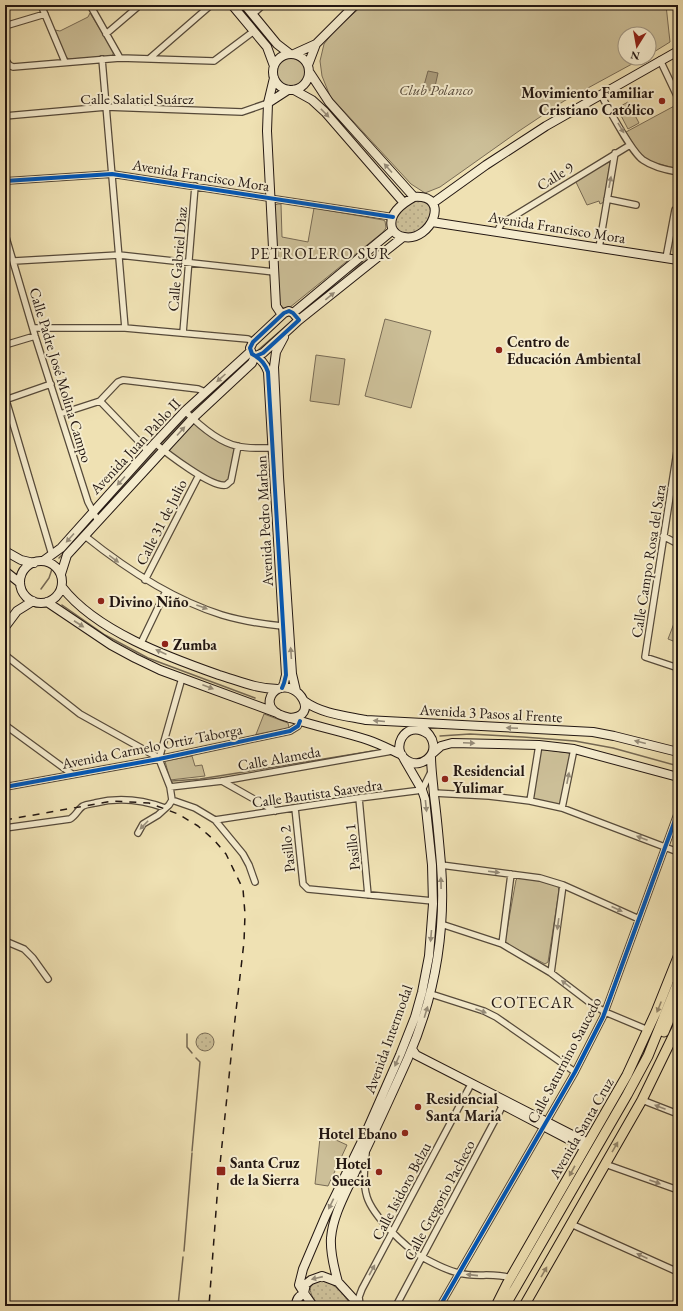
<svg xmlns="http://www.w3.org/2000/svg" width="683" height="1311" viewBox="0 0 683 1311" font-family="'EB Garamond',serif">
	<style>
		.grass { fill: url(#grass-dots); stroke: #786b55 }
		.park { fill: #ccbf98; stroke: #786b55 }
		.water { fill: #aa9c7c; stroke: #746752 }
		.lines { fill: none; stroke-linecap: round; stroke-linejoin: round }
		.stream { stroke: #746752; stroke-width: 1.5 }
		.street-casing { stroke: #564a3a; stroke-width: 8 }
		.secondary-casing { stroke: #231712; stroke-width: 10 }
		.primary-casing { stroke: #231712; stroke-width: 11 }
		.street { stroke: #f5ecce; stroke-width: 5.5 }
		.secondary { stroke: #f5ecce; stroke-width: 8 }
		.primary { stroke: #efe1b3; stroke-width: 9 }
		.rail { stroke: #231712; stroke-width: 1.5; stroke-dasharray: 7 7; stroke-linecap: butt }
		.cycleway-casing { stroke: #f5ecce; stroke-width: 6 }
		.cycleway { stroke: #0057b8; stroke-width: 4 }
		.oneway { fill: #968c79 }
		.oneway2 { fill: #93866b }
		.poi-dot { fill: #8f2418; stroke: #f5ecce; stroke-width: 1.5 }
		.labels { text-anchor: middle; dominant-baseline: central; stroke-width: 4; stroke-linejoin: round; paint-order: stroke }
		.park-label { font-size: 15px; font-style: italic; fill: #56493a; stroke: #f5ecce }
		.poi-label { font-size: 15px; font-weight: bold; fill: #231712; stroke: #f5ecce; text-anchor: start }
		.street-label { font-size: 15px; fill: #231712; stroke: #f5ecce }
		.neighbourhood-label { font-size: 16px; letter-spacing: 1px; fill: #231712; stroke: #f5ecce }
	</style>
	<defs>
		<pattern id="grass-dots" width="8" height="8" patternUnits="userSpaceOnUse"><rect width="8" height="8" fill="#ccbf98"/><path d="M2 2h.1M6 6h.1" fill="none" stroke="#afa382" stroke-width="1.8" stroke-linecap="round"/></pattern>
	</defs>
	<rect width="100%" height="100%" fill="#efe1b3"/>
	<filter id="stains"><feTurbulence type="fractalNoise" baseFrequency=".005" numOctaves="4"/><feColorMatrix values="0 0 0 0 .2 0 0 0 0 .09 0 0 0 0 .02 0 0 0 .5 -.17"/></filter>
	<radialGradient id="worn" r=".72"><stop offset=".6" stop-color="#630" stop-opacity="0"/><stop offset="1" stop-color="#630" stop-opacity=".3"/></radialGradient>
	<path class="grass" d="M420,200L430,204L432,212C425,228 415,238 397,231L395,224V218L399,213L414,201Z
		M196 1042a9 9 0 1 1 18 0a9 9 0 1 1-18 0Z
		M318,1280C334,1280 343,1295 352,1306H320C312,1298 304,1286 318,1280Z"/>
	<path class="park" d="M363,5H666L670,42L649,55V34H625V58H643L564,101L519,131L440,187L425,193L411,184L330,96L322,76L320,61L324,44L334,31Z
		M90,13L114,52L112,56L69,59L66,57L55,30L60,31L88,17Z
		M276 72a15 15 0 1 1 30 0a15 15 0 1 1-30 0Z
		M628,102L639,123L628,129L617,108Z
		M678,104V169C666,165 651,164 641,156L626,132Z
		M609,162L610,163L604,202L600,204L599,201L587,205L575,180Z
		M278,204H281L282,237L308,242L314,208L383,220L385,221L386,228L383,232L289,308C284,309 282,308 279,303L275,208V205Z
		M385,319L431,331L411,408L365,396Z
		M316,355L345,359L339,405L310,401Z
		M193,422L234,449L229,480L225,482C207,481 181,461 166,451Z
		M678,613V643L668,639Z
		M264,714L288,723L289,728L287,730L255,737Z
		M541,749L569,753L570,755L560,805L532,799Z
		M192,756L195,766L202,765L205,776L170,780L165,761Z
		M520,876L558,886L559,891L548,962L545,964L509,945L505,941L516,880Z
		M320,1138L336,1140L347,1145L328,1186L315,1184Z"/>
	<path class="water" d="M428,71L438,73L434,91L423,89Z"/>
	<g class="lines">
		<path class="stream" d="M347,277L358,266L372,257
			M257,351L293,320
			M192,412L247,360
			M161,444L186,418
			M98,514L156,450
			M75,540L92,521
			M59,558L63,554
			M41,589L49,578L52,569
			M62,605L105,635L148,658L255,698
			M440,736L470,734L523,737L575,741L613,748L678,766
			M172,781L200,779L373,751
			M187,1034V1047L192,1053
			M192,1151L200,1062L196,1058
			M184,1251L192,1153
			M178,1306L183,1257"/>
		<defs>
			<path id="street" d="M41,5L65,62
				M90,5L120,58
				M253,14L263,5
				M5,26L45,14
				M106,34L140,5
				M150,58L211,5
				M5,59L9,65L13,67L120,58L214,61L254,31
				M102,59L125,328
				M660,60L678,98
				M601,95C609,109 631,152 643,160C653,167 666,170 678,172
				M5,116L106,107L242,112L268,103
				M5,181L112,174L393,217
				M607,199L636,205
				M497,232L501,224L630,145
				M5,234L35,336L88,502L98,521
				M599,248L615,153
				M666,258L675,210
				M14,261L119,255L274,272
				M33,328H125L248,339L253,342
				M183,333L195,186
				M5,345L35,336
				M5,400L51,384
				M6,400L52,555
				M100,401L148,451
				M185,411C199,425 218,442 237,446C248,449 261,448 272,448
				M60,414L100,401L118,382L123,380L198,389L205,392
				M155,443C165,452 213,489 226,485C228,484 229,482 231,481L238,446
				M678,445L645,657L678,668
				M671,488L678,479
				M85,536C126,569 171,599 222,615C242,621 262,624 282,626
				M663,536L678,544
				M145,580L199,475
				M141,643L166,591
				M5,655L80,714L159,758
				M5,725L72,774
				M159,759L182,678
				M222,781L275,811
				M5,787L159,759L290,731L298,726L300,721
				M170,787L222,781L392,751
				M434,793L489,796L530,801L562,808L678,852
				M359,798L368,895
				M172,800L195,808L215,820L243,854L249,865L255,882
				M530,801L539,745
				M295,808L303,884L308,889L433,901
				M562,808L574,749
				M215,820L359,798L422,790L431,772
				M5,828L70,819C76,816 78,809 83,806C87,804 92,804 95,803C119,797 143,800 165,808
				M138,833L143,824L158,815L169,805L172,800L170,787L159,759
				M441,865L540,878L563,885L639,919
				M441,924L502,944L551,973L589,1002L605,1012L648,1030
				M5,941L24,949L33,958L48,979
				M502,944L511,874
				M551,973L563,885
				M431,994L484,1011L496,1017L575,1072
				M642,1100L678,1114
				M366,1154C364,1167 363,1184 367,1197C373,1216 405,1247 422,1257C431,1262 449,1271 459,1273C475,1278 494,1272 510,1278
				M605,1164L678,1190
				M571,1224L678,1272
				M360,1305L359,1297L362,1289L469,1088
				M396,1306L503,1105
				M440,1306L575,1072L603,1017L678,812"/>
			<path id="secondary" d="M232,5L267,47L274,66
				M245,5L277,44L290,54
				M273 72a18 18 0 1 1 36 0a18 18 0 1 1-36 0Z
				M294,54L316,44L355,5
				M308,65L316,44
				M310,73L329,102L414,197
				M274,78L268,103L267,131L276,306L282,315
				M294,90L312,100L325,112L404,203
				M268,103L288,90
				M414,197C452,194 431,242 404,237C398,236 394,233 392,228C388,214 403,203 414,197Z
				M433,203L486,165L546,126L678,51
				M432,222L678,260
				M293,313L393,230
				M299,320L403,237
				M284,337L276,352L274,367L279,477L292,674L296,691
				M256,356L263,353L299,320L293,313L289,311L284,313L253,342L250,348L252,354C260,358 265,363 268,372L286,675L284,683L282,688
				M5,551L21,560L34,563
				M43,561L61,548L155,443L185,411L250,352
				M20 582a21 21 0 1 1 42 0a21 21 0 1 1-42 0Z
				M5,571L20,583
				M61,574L67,555L193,418L252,363L255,356
				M62,587C96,631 168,657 219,675C239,681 257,689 278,689
				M47,602L111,645L135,658L160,670L277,713
				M5,627L17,611L33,601
				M304,701C322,714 346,716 366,720L593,732L614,736L678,752
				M290,718C320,717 299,680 278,689C270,693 266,704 274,711C279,716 288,717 294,719C318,727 344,732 368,740C380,744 391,750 402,755
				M418,723C423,729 432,735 433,743C436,756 422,767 410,762C387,752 405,717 428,734
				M433,753L441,746L452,743L539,745L574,749L678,777
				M412,1049L416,1055L588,1143
				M501,1104L585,1148
				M338,1282C334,1268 330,1253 331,1238C333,1214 347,1191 356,1170C374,1133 391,1096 408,1058C435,996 446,931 441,864C439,841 437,817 434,795C433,781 431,769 431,756
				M304,1293L299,1285L303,1269L326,1215L363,1139L400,1055L415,1017L422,992L429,956L433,904L432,865L425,799L422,790L404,759
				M296,1306C296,1300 298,1296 304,1294
				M313,1306L304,1293L306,1284L311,1280L322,1276L338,1282L360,1306"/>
			<path id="primary" d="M664,1032L676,1003
				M496,1306L507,1284L627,1075L656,1012L678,957
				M505,1306L627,1095L648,1056L678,982
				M524,1306L642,1100L678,1026"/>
		</defs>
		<use href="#street" class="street-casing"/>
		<use href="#secondary" class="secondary-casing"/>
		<use href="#primary" class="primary-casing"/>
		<use href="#street" class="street"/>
		<use href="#secondary" class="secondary"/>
		<use href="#primary" class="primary"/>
		<path class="rail" d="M5,820L113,801L149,803L178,814L198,826L214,840L226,854L243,889L245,914L244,942L234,1028L218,1184L209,1306"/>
		<defs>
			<path id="cycleway" d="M5,181L112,174L393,217
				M256,356L263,353L299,320L293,313L289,311L284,313L253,342L250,348L252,354C260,358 265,363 268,372L286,675L284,683L282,688
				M5,787L159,759L290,731L298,726L300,721
				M440,1306L575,1072L603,1017L678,812"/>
		</defs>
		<use href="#cycleway" class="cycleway-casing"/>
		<use href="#cycleway" class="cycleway"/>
	</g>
	<defs><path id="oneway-solid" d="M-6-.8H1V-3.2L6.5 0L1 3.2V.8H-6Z"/></defs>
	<g class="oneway">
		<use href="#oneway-solid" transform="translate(325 113) rotate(46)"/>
		<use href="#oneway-solid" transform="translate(621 128) rotate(59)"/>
		<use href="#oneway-solid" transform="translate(388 168) rotate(-132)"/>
		<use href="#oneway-solid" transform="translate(610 182) rotate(-79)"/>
		<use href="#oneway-solid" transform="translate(330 296) rotate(-39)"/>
		<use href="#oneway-solid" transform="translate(221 378) rotate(138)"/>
		<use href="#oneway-solid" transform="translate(181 431) rotate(-48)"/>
		<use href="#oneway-solid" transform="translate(121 481) rotate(132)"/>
		<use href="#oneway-solid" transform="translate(70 538) rotate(132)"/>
		<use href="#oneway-solid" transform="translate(114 559) rotate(36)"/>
		<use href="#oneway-solid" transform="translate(202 607) rotate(20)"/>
		<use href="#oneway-solid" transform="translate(79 624) rotate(33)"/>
		<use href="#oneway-solid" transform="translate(161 652) rotate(-156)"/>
		<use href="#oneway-solid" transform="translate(291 653) rotate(-94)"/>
		<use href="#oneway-solid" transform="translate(208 687) rotate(21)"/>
		<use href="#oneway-solid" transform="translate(379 721) rotate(-175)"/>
		<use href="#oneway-solid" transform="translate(512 728) rotate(-177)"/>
		<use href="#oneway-solid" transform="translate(640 742) rotate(-166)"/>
		<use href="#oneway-solid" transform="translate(469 743) rotate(2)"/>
		<use href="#oneway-solid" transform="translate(568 778) rotate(-79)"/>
		<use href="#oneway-solid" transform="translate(426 806) rotate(84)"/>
		<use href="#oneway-solid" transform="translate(144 825) rotate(134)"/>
		<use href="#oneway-solid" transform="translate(642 838) rotate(-159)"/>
		<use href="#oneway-solid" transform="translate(494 872) rotate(7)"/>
		<use href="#oneway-solid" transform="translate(441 883) rotate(-91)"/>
		<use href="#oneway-solid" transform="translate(617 909) rotate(24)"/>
		<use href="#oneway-solid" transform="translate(558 924) rotate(98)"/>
		<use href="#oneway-solid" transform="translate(431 936) rotate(95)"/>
		<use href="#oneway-solid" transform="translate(566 984) rotate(-142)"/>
		<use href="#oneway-solid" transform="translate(481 1011) rotate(21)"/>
		<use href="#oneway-solid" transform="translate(426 1012) rotate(-73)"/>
		<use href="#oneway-solid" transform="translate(397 1061) rotate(113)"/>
		<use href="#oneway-solid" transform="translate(660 1107) rotate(-159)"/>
		<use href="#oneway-solid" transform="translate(655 1182) rotate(20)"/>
		<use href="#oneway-solid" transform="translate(331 1204) rotate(116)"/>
		<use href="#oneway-solid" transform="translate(642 1256) rotate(-156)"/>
		<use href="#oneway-solid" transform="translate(372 1270) rotate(-61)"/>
		<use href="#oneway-solid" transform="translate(472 1275) rotate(-174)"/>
		<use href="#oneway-solid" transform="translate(317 1278) rotate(167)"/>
	</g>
	<g class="oneway2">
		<use href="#oneway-solid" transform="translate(659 1007) rotate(112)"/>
		<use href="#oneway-solid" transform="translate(615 1147) rotate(-60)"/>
		<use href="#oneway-solid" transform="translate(572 1171) rotate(119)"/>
		<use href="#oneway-solid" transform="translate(544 1272) rotate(-60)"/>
	</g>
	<g class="poi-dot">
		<circle cx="662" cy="101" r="4"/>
		<circle cx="499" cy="350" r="4"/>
		<circle cx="101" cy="601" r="4"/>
		<circle cx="165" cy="644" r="4"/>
		<circle cx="445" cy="779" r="4"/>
		<circle cx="418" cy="1107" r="4"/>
		<circle cx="405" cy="1133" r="4"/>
		<rect x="216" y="1166" width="10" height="10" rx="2"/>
		<circle cx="379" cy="1172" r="4"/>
	</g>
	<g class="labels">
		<g class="park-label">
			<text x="436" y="89">Club Polanco</text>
		</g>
		<g class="poi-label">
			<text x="654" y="92" text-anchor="end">Movimiento Familiar<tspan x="654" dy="17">Cristiano Católico</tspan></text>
			<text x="507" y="341">Centro de<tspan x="507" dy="17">Educación Ambiental</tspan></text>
			<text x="109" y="601">Divino Niño</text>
			<text x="173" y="644">Zumba</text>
			<text x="453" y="770">Residencial<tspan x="453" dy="17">Yulimar</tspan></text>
			<text x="426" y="1098">Residencial<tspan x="426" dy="17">Santa Maria</tspan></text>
			<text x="397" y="1133" text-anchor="end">Hotel Ebano</text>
			<text x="230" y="1162">Santa Cruz<tspan x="230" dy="17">de la Sierra</tspan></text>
			<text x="371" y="1163" text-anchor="end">Hotel<tspan x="371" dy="17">Suecia</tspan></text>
		</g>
		<g class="street-label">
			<text x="137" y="98">Calle Salatiel Suárez</text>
			<text transform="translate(201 175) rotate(9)">Avenida Francisco Mora</text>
			<text transform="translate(555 176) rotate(-32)">Calle 9</text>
			<text transform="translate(557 227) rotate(9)">Avenida Francisco Mora</text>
			<text transform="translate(177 259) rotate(-85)">Calle Gabriel Diaz</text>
			<text transform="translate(61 375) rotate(73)">Calle Padre José Molina Campo</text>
			<text transform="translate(135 446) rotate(-47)">Avenida Juan Pablo II</text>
			<text transform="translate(264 521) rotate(-93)">Avenida Pedro Marban</text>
			<text transform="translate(161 522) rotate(-63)">Calle 31 de Julio</text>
			<text transform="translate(648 561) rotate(-81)">Calle Campo Rosa del Sara</text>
			<text transform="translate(491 713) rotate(3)">Avenida 3 Pasos al Frente</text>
			<text transform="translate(152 746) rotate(-11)">Avenida Carmelo Ortiz Taborga</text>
			<text transform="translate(279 758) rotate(-10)">Calle Alameda</text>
			<text transform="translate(317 793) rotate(-8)">Calle Bautista Saavedra</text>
			<text transform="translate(352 847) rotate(-96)">Pasillo 1</text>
			<text transform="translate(287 849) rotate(-96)">Pasillo 2</text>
			<text transform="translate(388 1039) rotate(-70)">Avenida Intermodal</text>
			<text transform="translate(564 1060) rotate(-62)">Calle Saturnino Saucedo</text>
			<text transform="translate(581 1128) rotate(-60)">Avenida Santa Cruz</text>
			<text transform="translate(401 1191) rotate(-62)">Calle Isidoro Belzu</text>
			<text transform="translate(439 1200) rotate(-62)">Calle Gregorio Pacheco</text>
		</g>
		<g class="neighbourhood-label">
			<text x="321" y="253">PETROLERO SUR</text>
			<text x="533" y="1002">COTECAR</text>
		</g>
	</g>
	<rect width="683" height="1311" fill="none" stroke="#efe1b3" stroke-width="20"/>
	<rect x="6" y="6" width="671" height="1299" fill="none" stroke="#231712" stroke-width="2"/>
	<rect x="10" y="10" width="663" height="1291" fill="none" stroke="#231712"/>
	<g transform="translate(637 46) rotate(191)"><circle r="19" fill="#f5ecce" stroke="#a19783"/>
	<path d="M0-3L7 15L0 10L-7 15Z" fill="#8f2418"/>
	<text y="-6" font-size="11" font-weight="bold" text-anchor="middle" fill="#231712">N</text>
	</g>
	<rect width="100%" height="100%" filter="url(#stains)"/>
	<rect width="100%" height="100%" fill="url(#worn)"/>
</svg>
